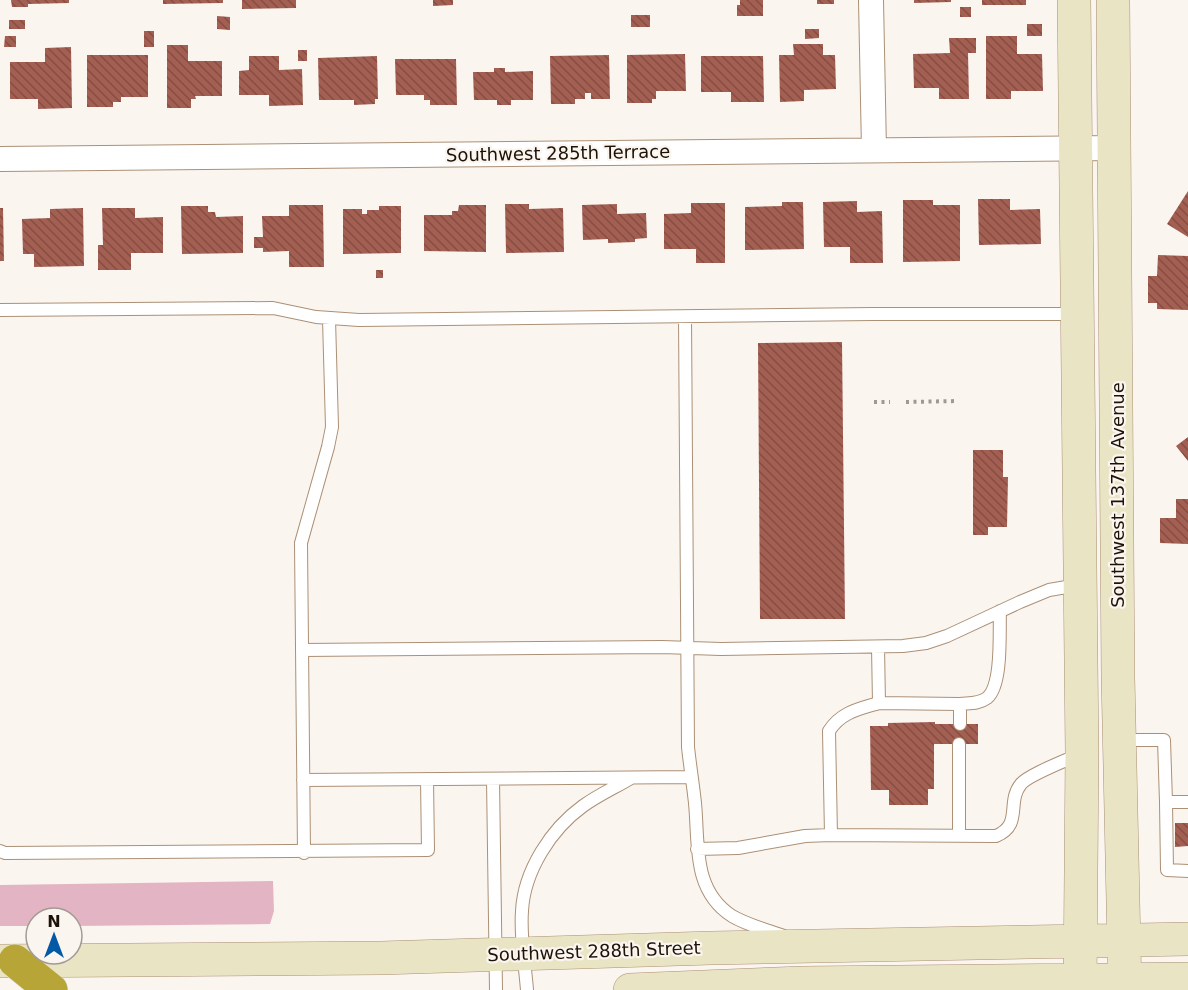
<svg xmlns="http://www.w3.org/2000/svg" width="1188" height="990" viewBox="0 0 1188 990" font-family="'DejaVu Sans',sans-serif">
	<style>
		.grass { fill: #e3b5c4 }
		.building { fill: url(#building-back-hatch) }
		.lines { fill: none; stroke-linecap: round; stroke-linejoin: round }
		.service-casing { stroke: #ab9076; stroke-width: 14 }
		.minor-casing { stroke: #ab9076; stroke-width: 26 }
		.secondary-casing { stroke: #ab9076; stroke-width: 34 }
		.motorway-casing { stroke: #d6d4d3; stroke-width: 34 }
		.path { stroke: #a09992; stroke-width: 4; stroke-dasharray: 3 4.5; stroke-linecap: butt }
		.service { stroke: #fff; stroke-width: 12 }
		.minor { stroke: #fff; stroke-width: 24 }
		.secondary { stroke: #e9e4c3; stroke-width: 33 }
		.motorway { stroke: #b7a538; stroke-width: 33 }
		.labels { text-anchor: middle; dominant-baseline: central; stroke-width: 4.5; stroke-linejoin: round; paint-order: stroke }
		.street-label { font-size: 18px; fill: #1c1208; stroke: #fbf5f0 }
	</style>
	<defs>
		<pattern id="building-back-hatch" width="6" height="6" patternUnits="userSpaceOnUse" patternTransform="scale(1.5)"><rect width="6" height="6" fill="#a45f53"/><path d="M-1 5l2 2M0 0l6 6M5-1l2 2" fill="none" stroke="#854d43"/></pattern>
	</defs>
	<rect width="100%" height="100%" fill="#fbf5f0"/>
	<path class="grass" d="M273,881L274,911L270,924L72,926V918H36V926H0V885Z"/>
	<path class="building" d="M11,0H69V3L28,4V7H12Z
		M163,0H223V3L163,4Z
		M242,0H296V8L242,9Z
		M433,0H453V5L433,6Z
		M740,0H763V16H737V5H740Z
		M817,0H834V4H817Z
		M914,0H951V2L914,3Z
		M982,0H1026V5H982Z
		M960,7H971V17H960Z
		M631,15H650V27H631Z
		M217,16L230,17V30L217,29Z
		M9,20H25V29H9Z
		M1027,24H1042V36H1027Z
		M805,29H819V38L805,39Z
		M144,31H154V47H144Z
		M5,36H16V47H4Z
		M986,36H1017V54H1042L1043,91H1011V99H986Z
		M949,38H976V53H968L969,99H939V88H914L913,54L950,53Z
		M793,44H823V55H835L836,89L804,90V101L780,102L779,55H794Z
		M167,45H188V61H222V96H195L196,99H191V108H167Z
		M71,47L72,108L38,109V99H10V62H45V48Z
		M298,50H307V61H298Z
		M685,54L686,91H656V99H652V103H627V55Z
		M87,55H148V97H121V102H113V107H87Z
		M609,55L610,99H591V93H585V99H575V104H551L550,56Z
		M249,56H279V70L302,69L303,105L269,106V95H239V71L249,70Z
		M377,56L378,99H375V104L354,105V100H319L318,58Z
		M701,56H763L764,102H731V92H701Z
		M395,59H456L457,105H430V100H424V95H396Z
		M494,68H505V72L533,71V100H511V105H497V100H474L473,72H494Z
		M1188,191V237L1167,224Z
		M978,199H1010V210L1040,209L1041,244L979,245Z
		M903,200H933V205H960V261L903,262Z
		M857,201V212L882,211L883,263H850V247H824L823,202Z
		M782,202H803L804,249L745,250V207L782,206Z
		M691,203H725V263H696V249H664V214L691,213Z
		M505,204H529V209L563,208L564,252L506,253Z
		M617,204V214L646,213L647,238L635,239V242L608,243V239L583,240L582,205Z
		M289,205H323L324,267H289V251L263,252V248H254V237H263L262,216H289Z
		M459,205H486V252L424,251V215H452V211H458Z
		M181,206H208V212H215L216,217L243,216V253L182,254Z
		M379,206H401V253L343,254V209H362V214H367V210H379Z
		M0,208H3L4,261H0Z
		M83,208L84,266L34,267V254H23L22,219L50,218V209Z
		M102,208H135V218L163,217V253H131V270H98V245H103Z
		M1158,255L1188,256V310L1157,309V303H1148V276H1157Z
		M376,270H383V278H376Z
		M842,342L845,619H760L758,343Z
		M1188,437V461L1176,446Z
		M973,450H1003V477H1008L1007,527H988V535H973Z
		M1176,499H1188V544L1160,543V518H1176Z
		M935,722V724H978V744H934V789H928V805H889V790H871L870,726H888V723Z
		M1175,823H1188V846L1175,847Z"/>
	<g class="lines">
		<defs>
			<path id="service" d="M0,310L273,308L316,317L359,320L873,314H1076
				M685,317L688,747C690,766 693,784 695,803C699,844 692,890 732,916C747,925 767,930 784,936
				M302,650L662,647L721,649L903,646L926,643L947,636L1020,602L1049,590L1078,585
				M879,703L960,704V724
				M960,704C969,703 979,704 987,698C1003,685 999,630 1000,611
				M1120,740H1164L1166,802H1188
				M493,779L496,990
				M303,780L691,777
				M1166,802L1167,870L1188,871
				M959,834V744
				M831,835L829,731C841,712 859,709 879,703L878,647
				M697,849L738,848L805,836L831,835L996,836C1023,825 1006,802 1021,784C1028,775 1067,760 1080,754
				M0,851L5,853L428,850L427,779
				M304,853L301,543L328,447L332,427L329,319
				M527,990C525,964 520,937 522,911C524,871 551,829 583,806C598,795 616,787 631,778"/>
			<path id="minor" d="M871,0L874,150
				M0,159L1116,148"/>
			<path id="secondary" d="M1074,0L1082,753L1080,990
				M1113,0L1118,677L1125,990
				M0,961L381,958L711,948L1188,939
				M630,990L802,983L1188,979"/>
			<path id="motorway" d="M15,961L51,990"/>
		</defs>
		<use href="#service" class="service-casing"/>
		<use href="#minor" class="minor-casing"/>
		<use href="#secondary" class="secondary-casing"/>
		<use href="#motorway" class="motorway-casing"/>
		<path class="path" d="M874,402H890
			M906,402L958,401"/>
		<use href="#service" class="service"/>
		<use href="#minor" class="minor"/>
		<use href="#secondary" class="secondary"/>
		<use href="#motorway" class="motorway"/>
	</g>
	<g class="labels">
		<g class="street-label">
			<text transform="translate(558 153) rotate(-1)">Southwest 285th Terrace</text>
			<text transform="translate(1117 495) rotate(-90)">Southwest 137th Avenue</text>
			<text transform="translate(594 951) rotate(-2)">Southwest 288th Street</text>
		</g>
	</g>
	<g transform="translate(54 936)"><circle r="28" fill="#fbf5f0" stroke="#a29a93" stroke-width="1.5"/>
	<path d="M0-4.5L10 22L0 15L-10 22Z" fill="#0459a7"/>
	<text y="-9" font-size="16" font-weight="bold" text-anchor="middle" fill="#1c1208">N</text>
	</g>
</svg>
